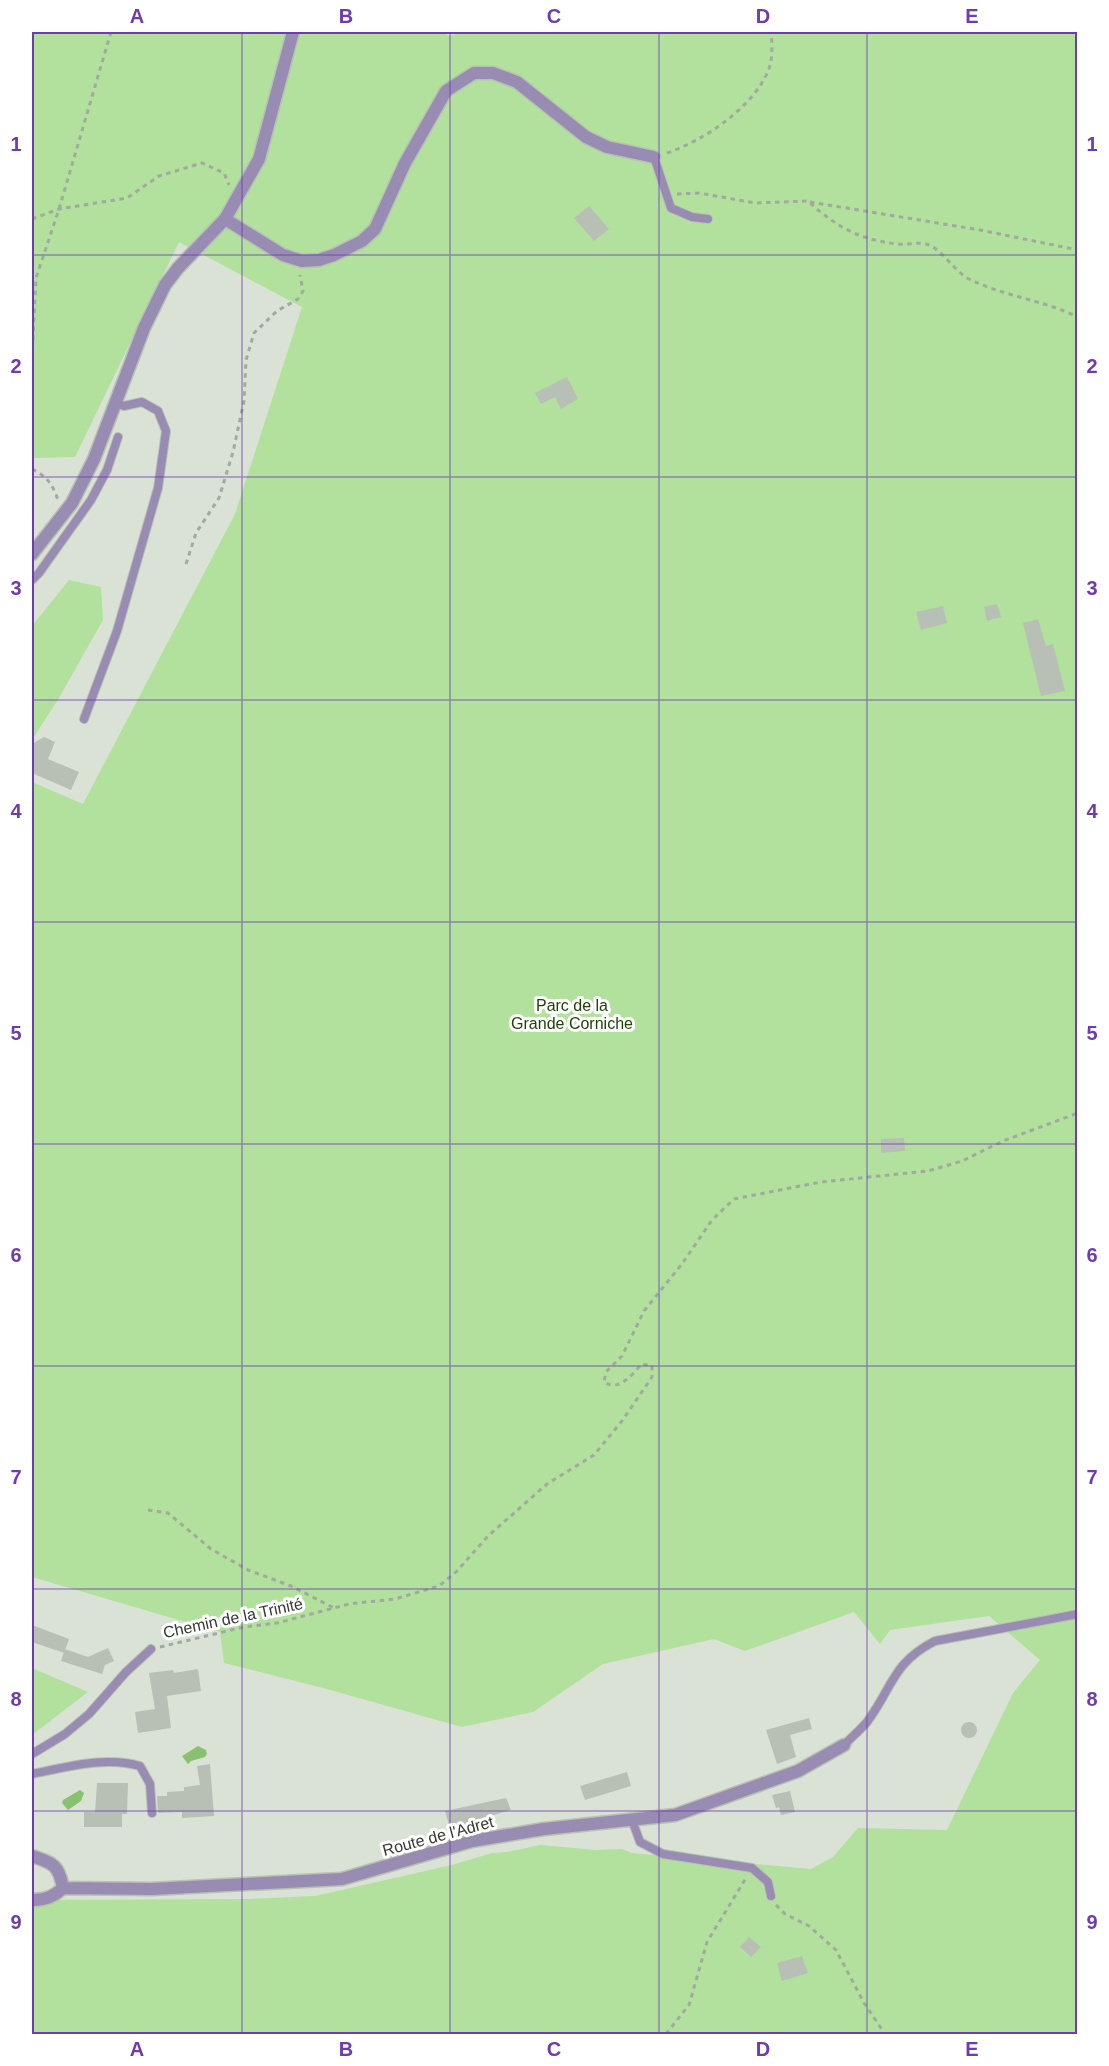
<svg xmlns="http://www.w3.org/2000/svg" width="1109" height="2066" viewBox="0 0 1109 2066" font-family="Arial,sans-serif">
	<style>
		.green { fill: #b1e19c }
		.water { fill: #89c26e }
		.building { fill: #b8c0b5 }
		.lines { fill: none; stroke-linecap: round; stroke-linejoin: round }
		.lane-casing { stroke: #b9c0b6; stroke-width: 10 }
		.street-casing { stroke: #b9c0b6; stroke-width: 15 }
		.path { stroke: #a2a99f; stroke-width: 3; stroke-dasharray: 4.5 4.5; stroke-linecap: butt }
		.lane { stroke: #988cb2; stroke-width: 8 }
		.street { stroke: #988cb2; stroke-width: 12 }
		.grid { fill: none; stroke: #6e3bb2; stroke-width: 1.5; stroke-opacity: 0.55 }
		.labels { text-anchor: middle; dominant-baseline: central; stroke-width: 6; stroke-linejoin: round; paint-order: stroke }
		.park-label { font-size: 16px; fill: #204408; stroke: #fff }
		.street-label { font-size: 16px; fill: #363934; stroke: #fff }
		.neatline { fill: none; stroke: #6e3bb2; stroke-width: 2 }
		.grid-label { font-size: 20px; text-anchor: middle; font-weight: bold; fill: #6e3bb2 }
	</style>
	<rect width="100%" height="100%" fill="#dae2d6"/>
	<path class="green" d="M32,32H444L448,36L463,32H1077V2034H32V1900L249,1899L315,1896L452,1865L492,1853L507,1852L540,1845L596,1850L622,1849L632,1853L811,1869L833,1857L858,1828L947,1830L1013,1693L1040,1660L989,1616L890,1630L880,1644L854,1612L745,1651L714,1639L603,1664L533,1712L462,1727L323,1688L224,1663L220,1632L32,1577V782L83,804L235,514L302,307L179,242L75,457L32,458Z
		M69,580L101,587L103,620L59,698L32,740V626Z
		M32,1668L88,1692L32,1735Z"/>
	<path class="water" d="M198,1746L206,1750L207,1754L205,1757L191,1761L188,1764L182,1756Z
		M80,1790L84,1793L81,1801L68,1810L62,1803L63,1800Z"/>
	<path class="building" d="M589,206L609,229L594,241L574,218Z
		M567,377L578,399L561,409L555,397L541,404L535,393Z
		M997,604L1001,617L987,621L984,607Z
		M943,606L947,623L921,630L916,612Z
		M1038,619L1046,646L1053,644L1065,691L1041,696L1023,623Z
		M44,737L55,742L48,759L79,772L71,790L32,773V744Z
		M904,1138L905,1151L881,1153V1139Z
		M32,1625L69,1639L64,1653L32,1642Z
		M108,1648L114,1661L105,1665L102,1674L61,1661L65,1649L88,1657Z
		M198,1669L201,1691L167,1696L171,1728L138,1733L135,1712L155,1709L149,1673L173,1670L174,1673Z
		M809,1718L812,1729L790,1735L796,1757L777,1764L766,1730Z
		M961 1730a8 8 0 1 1 16 0a8 8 0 1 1-16 0Z
		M210,1764L214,1816L182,1818V1812L158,1813L157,1796H167V1792L184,1791V1787L200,1785L197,1766Z
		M627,1772L631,1786L585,1800L580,1786Z
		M97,1783H128L127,1814H122V1827H84V1812H95Z
		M790,1791L795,1812L781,1815L779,1807L776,1808L772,1795Z
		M506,1798L511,1810L476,1820L478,1828L452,1835L445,1811Z
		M749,1937L761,1947L751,1957L740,1947Z
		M802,1956L808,1973L782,1981L777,1963Z"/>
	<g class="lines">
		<defs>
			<path id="lane" d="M654,157L671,208L692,217L708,219
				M32,580L39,573L91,500L107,470L118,437
				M84,719L117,631L158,488L166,431L158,411L142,402L124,406L116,403
				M844,1745C851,1738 860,1730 867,1722C893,1687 892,1663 935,1641L1078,1614
				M32,1754L65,1734L89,1714L126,1672L151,1649
				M32,1774C67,1767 105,1756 140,1766L150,1784L152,1813
				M632,1820L640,1842L663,1854L752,1868L768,1882L771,1896"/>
			<path id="street" d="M225,219L283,255L302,261L319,260L334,255L362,241L375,229L405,163L446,91L474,73H493L517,82L586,137L607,147L654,157
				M32,554L72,503L94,459L144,328L165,285L178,268L225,219L259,159L293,32
				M32,1856C53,1863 59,1865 63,1888C53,1897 45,1900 32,1900
				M63,1888L152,1889L342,1879L472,1841L544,1829L675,1815L798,1771L844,1745"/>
		</defs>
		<use href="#lane" class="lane-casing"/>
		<use href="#street" class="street-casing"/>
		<path class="path" d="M667,153C705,140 754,107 769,69C773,57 772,43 771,32
			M677,194L699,193L755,203L808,201C836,227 860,240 898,244C907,245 917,242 926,244C940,247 954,271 969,279C1003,296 1043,300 1078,317
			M810,202L980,230L1078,250
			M32,219L59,209L127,198L159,176L202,163L224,173L229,185
			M32,358L36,278L59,209L111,32
			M32,469C47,476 53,485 58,500
			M186,564L196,533L219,498L233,452L244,401L246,360L254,333L277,311L298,299L303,291L300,275
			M148,1510L168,1513L211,1549L248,1570L291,1586L334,1608
			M160,1647L244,1627L277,1623L349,1604L395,1599L439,1586L457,1571L488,1536L547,1484L594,1455L622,1421L652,1377V1366L642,1364C631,1375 620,1392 604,1382L606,1372L622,1356L644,1311L682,1264L712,1220L734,1199L821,1182L928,1171L962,1161L1003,1141L1078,1113
			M776,1905L785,1914L809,1926L836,1950L864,2003L885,2034
			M666,2034L689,2005L707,1942L746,1878"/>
		<use href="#lane" class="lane"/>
		<use href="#street" class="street"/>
	</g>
	<path class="grid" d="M242,32V2034M450,32V2034M659,32V2034M867,32V2034M32,255H1078M32,477H1078M32,700H1078M32,922H1078M32,1144H1078M32,1366H1078M32,1589H1078M32,1811H1078"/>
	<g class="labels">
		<g class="park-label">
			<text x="572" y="1005">Parc de la<tspan x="572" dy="18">Grande Corniche</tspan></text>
		</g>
		<g class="street-label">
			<text transform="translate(233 1618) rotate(-12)">Chemin de la Trinité</text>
			<text transform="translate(438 1836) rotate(-15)">Route de l'Adret</text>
		</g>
	</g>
	<rect width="1109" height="2066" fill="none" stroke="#ffffff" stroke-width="66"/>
	<rect x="33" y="33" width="1043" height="2000" class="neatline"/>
	<g class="grid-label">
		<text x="137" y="23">A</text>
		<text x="346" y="23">B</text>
		<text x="554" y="23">C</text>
		<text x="763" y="23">D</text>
		<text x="972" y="23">E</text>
		<text x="16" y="151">1</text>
		<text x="1092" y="151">1</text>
		<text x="16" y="373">2</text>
		<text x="1092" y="373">2</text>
		<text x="16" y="595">3</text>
		<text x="1092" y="595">3</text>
		<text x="16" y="818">4</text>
		<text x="1092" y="818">4</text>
		<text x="16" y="1040">5</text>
		<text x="1092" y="1040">5</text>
		<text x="16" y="1262">6</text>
		<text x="1092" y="1262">6</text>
		<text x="16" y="1484">7</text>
		<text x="1092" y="1484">7</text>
		<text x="16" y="1706">8</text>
		<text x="1092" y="1706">8</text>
		<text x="16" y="1929">9</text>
		<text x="1092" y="1929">9</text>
		<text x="137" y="2056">A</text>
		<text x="346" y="2056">B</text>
		<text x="554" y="2056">C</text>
		<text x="763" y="2056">D</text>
		<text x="972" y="2056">E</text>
	</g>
</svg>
